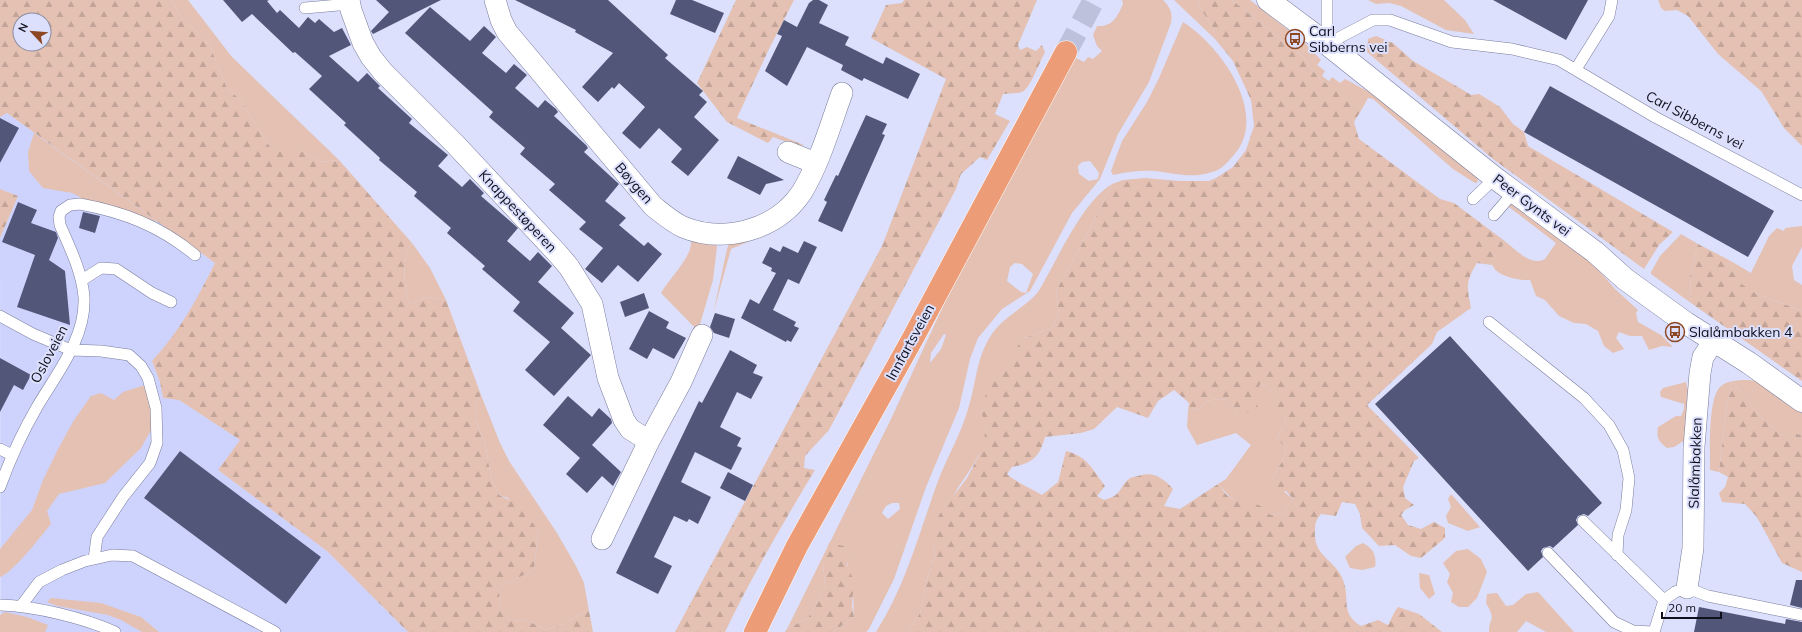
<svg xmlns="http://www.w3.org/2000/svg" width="1802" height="632" viewBox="0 0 1802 632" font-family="Mulish,sans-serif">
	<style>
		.built { fill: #ced3fe }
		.green { fill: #e4c1b2; fill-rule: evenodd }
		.forest { fill: url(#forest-firs); fill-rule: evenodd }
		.building { fill: #525679 }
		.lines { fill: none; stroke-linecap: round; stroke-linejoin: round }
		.highway-tunnel { stroke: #bdc1db; stroke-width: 22; stroke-dasharray: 22 11; stroke-linecap: butt }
		.lane-casing { stroke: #787c9c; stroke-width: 12 }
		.street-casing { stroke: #787c9c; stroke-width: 22 }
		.secondary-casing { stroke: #787c9c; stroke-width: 23 }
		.highway-casing { stroke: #fff; stroke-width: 23 }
		.lane { stroke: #fff; stroke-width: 11 }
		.street { stroke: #fff; stroke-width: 21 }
		.secondary { stroke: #fff; stroke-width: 22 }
		.highway { stroke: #ec9c76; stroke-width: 22 }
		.labels { text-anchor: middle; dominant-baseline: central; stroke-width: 4; stroke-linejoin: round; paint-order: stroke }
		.poi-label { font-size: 14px; fill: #0f101c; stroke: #dce0fd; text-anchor: start }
		.street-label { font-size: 14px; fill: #0f101c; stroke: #dce0fd }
	</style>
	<defs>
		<pattern id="forest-firs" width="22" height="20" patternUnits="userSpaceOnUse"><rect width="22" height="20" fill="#e4c1b2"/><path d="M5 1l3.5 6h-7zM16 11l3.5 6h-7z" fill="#c2a598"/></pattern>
	</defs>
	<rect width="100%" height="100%" fill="#dce0fd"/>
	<path class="built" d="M7,113L215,263L193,307L166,346L152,361L160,382L163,398L179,400L240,440L218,470L327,551L408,632H1L0,238L18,196L0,189V117Z"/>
	<path class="green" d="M171,0H188L232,57L339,160L319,162L303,151L270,147L242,102L226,86L210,46L180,15Z
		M1122,0H1163C1170,7 1173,13 1171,23L1149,82L1118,134L1100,179L1072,213L1030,291L1002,309L978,338L970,359L959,408L926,487L894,579L869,629L866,632H833L854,617C853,609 854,602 853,595C851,581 845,570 849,556L823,561L825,587L808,618L787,629L890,421L946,300L1074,57L1084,62L1088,57L1093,59L1102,51L1097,46L1093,35L1097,26C1113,27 1117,17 1123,4ZM1090,161L1099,173L1098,179L1089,181L1079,174L1078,166L1082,162ZM1015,263L1022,264L1033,274L1026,293L1021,292L1007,281L1010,267ZM944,334L946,335L941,349L930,363L931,353ZM892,503H899L900,509L888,519L882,513L886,506Z
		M1174,0H1200L1197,3L1213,28L1215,39Z
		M1232,0H1250L1305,43L1321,60L1317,65L1325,71L1322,76L1329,81L1332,77L1340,83L1345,79L1373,94L1477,177L1478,182L1475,183L1453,169L1373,99L1368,98L1362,109L1334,85L1327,84L1318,77L1301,55Z
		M1368,0H1444L1465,20L1474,34L1446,30L1401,6L1389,3L1376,4Z
		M1183,22C1220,45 1271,115 1233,156C1227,163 1221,170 1212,172C1193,179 1173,173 1155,171C1140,170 1127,172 1113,175L1111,171L1122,141L1147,102L1159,78Z
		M34,133L158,222L89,202L72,193L43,188L29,171L28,152Z
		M1112,184L1090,229L1056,291L1059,315L1053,327L1023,339L981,411C983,416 986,423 986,428C985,456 964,475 953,497C945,513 939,530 933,546L936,554L927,579L920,613L908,632H876C906,585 919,533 938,481C947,457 961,434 968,409C976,385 976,359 990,337C1002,317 1024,309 1038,292C1057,261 1081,203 1112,184Z
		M1510,205H1512L1589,259L1615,289L1638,310L1636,313L1638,322L1661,335L1673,347L1662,346L1649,350L1642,336H1630L1619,332L1616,338L1624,349L1613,353L1604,346L1598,331L1586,324L1574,323L1559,316L1545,300L1536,296L1530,280C1519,281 1485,275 1493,256C1495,252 1502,246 1506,242C1516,250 1531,267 1545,259L1556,243L1509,207Z
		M1802,226V247L1792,266L1794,280L1802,285V311L1755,293L1740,284L1729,260L1751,273L1769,236L1777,228L1784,231L1785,228Z
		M1681,234L1698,244L1690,276L1691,303L1651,274V272L1660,256Z
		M739,239L750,241L731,249L713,314L727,249L729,243Z
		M698,240L715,244L717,247L713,280L698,331L661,293C668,280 692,257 691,242Z
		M412,243L430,268L446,300L427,297L409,304C404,286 401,259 412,243Z
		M1732,381L1726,410L1719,472L1710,470C1710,452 1708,402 1719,388C1726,379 1746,379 1757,381C1764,383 1794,407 1802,413V435L1796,434L1795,439L1791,442L1763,419Z
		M1686,382L1688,391L1685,440L1674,447L1667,448C1659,442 1656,438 1658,427L1676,416H1681L1684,409V404L1661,397L1660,392L1663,388Z
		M1261,383L1272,392L1277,407L1286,416L1285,425L1276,438L1286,448L1285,456L1271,481L1293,499L1284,513L1270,515L1231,498L1218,484L1226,479L1251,445L1236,433L1197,445L1187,427L1188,411L1200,408L1205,401L1219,399L1228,400L1238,412Z
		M145,385L151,405V430L141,448L105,483L59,494L47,511L51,524C41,536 13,573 0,577V549L32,510L43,480L58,449L74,420L91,396L101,393L114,400L123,392Z
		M481,395L500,443L509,461L557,533L576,566L584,583L589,611L580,614L565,624L546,630L528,621L510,620L500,609L499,587L534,570L538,531L508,498L499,495L491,478L485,442L475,419L477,400Z
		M1451,494L1480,527L1468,531L1448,523L1446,516L1451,507L1448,499Z
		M1363,543C1373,548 1377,556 1375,567L1362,570L1350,568L1345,557L1356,546Z
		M1468,549L1481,559L1487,572L1477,598L1468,607H1459L1451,602L1453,593L1447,582L1450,574L1443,563L1456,551Z
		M1419,573L1429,575L1435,594L1429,599L1420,588Z
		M1538,592L1574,632H1546L1526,621L1517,632H1489C1489,616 1497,622 1486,603L1487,594L1497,593L1506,606L1513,605L1526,594Z
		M51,598L101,603L141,617L159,632H142L121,620L108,615L57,606L47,602Z
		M5,612L27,617L48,625L45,632H0V615Z"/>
	<path class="forest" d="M0,0H171L180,15L210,46L226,86L242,102L270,147L293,148L303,151L319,162L339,160L412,243C401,259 404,286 409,304L427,297L446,300L481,395L477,400L475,419L485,442L491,478L499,495L522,506L538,531L534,570L499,587L500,609L510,620L528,621L546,630L565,624L580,614L589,611L593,632H408L327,551L218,470L240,440L179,400L163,398L160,382L152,361C180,331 197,299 215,263L7,113L0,117ZM20,20H44V44H20Z
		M736,0H794L768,51L737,118L804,145L797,146L773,137L768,143L727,122L697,83Z
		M904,0H1037L1018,45L1020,50L1027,47L1036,51L1042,45L1045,52C1040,61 1030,89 1022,92C1016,94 1009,93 1003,94L995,114L1010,121L987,160L980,157L961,174L956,189L829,430L805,456L804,468L815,470C783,523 752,576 725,632H675L882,246L946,79L871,38L886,5L902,3Z
		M1200,0H1232L1301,55L1318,77L1327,84H1334L1362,109L1354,122L1359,139L1440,199L1454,203L1506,242L1493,256L1492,265L1477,263C1465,282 1467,287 1471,308L1437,332L1432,344L1367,405L1419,458L1414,461L1403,487L1405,498L1414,505L1405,510L1401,515L1408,525L1421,529L1434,522L1445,528V538L1421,558L1411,556L1395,545L1379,546L1362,528L1360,514L1355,504L1342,502L1336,516L1321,514C1316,520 1315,523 1315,531C1313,557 1336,560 1343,580C1351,600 1339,612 1361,626L1378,620L1388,625L1394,613L1398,607L1419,614L1442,632H908L920,613L927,579L936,554L930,536L939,515L967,478L978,457L984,439L986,427L981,411L988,387L1023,339L1053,327L1059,315L1056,291L1090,229L1112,184L1123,180L1145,178L1180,181H1209L1216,178L1233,167L1246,150L1254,126L1251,100L1233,61L1215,39L1213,28L1197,3ZM1261,383L1272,392L1276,407L1286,416L1285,425L1276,438L1286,448L1285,456L1271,481L1273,495L1286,491L1293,499L1284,513L1270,515C1259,498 1245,506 1231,498C1226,496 1222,488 1218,484L1180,509L1164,506L1173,489C1163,478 1153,471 1138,476C1135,477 1131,477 1129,479C1118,488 1123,495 1104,500L1097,496L1105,486C1092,469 1087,456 1066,451L1058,482L1042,495C1031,488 1017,483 1007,474L1012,467C1032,464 1040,456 1045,437L1081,433L1094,429L1117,407L1148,418L1158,401L1174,390L1189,403L1188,411L1200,408L1205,401L1219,399L1228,400L1238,412L1246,413L1258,409L1255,393Z
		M1658,0H1802V146L1784,128L1761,91L1718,54L1688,16L1677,10L1665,11L1661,8Z
		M1376,36L1393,43L1413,61L1463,90L1471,95L1479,94L1500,107L1513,124L1524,132L1528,146L1673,232L1659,245L1644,269L1493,159L1367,52L1368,39Z
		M0,189L18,196L0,238Z
		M1698,244L1729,260L1740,283L1755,293L1802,311V381L1691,303L1690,276Z
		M1732,381L1763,419L1790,441L1795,439L1796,434L1802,435V572L1782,563L1763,528L1756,516L1745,504L1722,502L1719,493L1725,487L1728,477L1719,472L1726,410Z
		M829,543L844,546L849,556L847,565L854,581L852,606L854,617L833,632H785L787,629L808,618L825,587L823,561Z"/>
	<path class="building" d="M223,0H269L267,1L277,13L280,10L299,28L308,17L315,23L319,19L334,32L342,28L351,45L329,56L358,82L367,73L380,86L378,88L412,119L409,123L448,155L438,166L462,187L470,179L484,193L481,196L518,228L507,241L530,261L538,252L552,266L538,282L574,313L561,328L591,355L554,396L525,370L550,342L513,311L520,302L482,269L485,266L447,233L451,228L414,196L417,192L379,160L380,158L344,125L346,123L309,89L322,76L295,52L293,53L252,14L242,22Z
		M376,0H441L373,34L371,31L389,12Z
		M515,0H608L668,55L665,58L703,91L699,95L707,102L694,117L719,140L688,176L671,162L682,149L659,128L640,149L622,133L645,107L619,83L614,89L612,87L598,102L582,87L613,53L575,32L576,30Z
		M676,0H692L724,13L715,33L670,14Z
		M813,0H819L828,5L819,23L849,37L845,45L883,64L886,57L920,74L908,99L864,78L862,81L841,70L843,65L807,47L787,86L765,71L782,36L777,34L784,20L797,27L809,3Z
		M1493,0H1588L1566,40Z
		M430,7L470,41L484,26L496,37L482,53L506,73L514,64L527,75L515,88L538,108L545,100L556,109L558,112L554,116L586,145L588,148L584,152L619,184L605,201L626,218L619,225L644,246L648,242L662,254L638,282L618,265L602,283L585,269L603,248L579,229L586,222L549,190L555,184L520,154L525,148L489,117L493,112L405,33Z
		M1550,86L1774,211L1748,257L1524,132Z
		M866,115L887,124L882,134L885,135L842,232L818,221L827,202L824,200L836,175L838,176Z
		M0,118L19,128L0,163Z
		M738,156L784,180L766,184L760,195L727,178Z
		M18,202L37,210L31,223L56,232L58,238L49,260L65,271L70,325L17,307L35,255L2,242Z
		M83,212L100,216L95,233L79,228Z
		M804,241L817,247L799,284L788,279L773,310L796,322L794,326L799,328L791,342L787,340L786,342L741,318L750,299L759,304L776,273L771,271L772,268L762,263L770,247L780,252L783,246L798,253Z
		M644,293L649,308L625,317L620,302Z
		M649,311L669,322L666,328L686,338L674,359L653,348L647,359L629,349Z
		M715,313L735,319L729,338L714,333L710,327Z
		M1450,336L1602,503L1588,516L1584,514L1578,516L1576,520L1578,525L1553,548L1550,546L1543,548L1541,551L1543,557L1528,571L1375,404Z
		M730,350L757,365L753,373L763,377L751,399L737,392L720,427L741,438L737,446L742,448L731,470L695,452L681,482L711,497L698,524L689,519L687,522L674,516L654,557L672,566L658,594L616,573L699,401L702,403Z
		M0,358L31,375L23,390L14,385L0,412Z
		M568,396L592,417L599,408L611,419L612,423L592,445L621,472L613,486L602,476L587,493L566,474L580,458L543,425Z
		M180,451L321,557L286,604L144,498Z
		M728,472L753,485L745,501L720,488Z
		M1796,580H1802V608L1790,605Z
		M1699,607L1785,624L1786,619L1802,622V632H1694Z"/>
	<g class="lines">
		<path class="highway-tunnel" d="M1066,52L1094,0"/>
		<defs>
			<path id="lane" d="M1327,0V44L1373,20H1390L1452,42L1512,49L1559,60L1655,117L1802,195
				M305,8L350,4
				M1576,69L1609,16L1612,0
				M1473,199L1495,178
				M1494,215L1514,192
				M82,280L101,268L116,269L152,293L171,302
				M0,316L33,334L71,350L101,351L129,355L141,366L148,378L156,408L157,443L150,463L123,497L97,537L94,559
				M1489,322L1584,398L1609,425L1623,450L1629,478L1626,510L1618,535L1617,555
				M0,449L12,455
				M0,487C10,459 22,433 37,407C57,373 86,338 84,297C82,272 70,248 60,225L59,217L61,211L70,205L80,204C124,212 160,226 195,255
				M1583,521L1664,600
				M1548,553L1614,622L1633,631L1653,632
				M0,605C35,606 84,618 115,632
				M21,606L39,582L62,570L85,561L112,555L133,556L275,632
				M1654,632L1664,600L1675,592L1687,588L1708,596L1802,615"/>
			<path id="street" d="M349,0L351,10L363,43L371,57L383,72L455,144L558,254L569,267L592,304L608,378L624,420L630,429L649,441L602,539
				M495,0L501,20L507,32L653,206C663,214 672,222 683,227C724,244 777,230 802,192C820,162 830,126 842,93
				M788,152L815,163
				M649,441L681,382L702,335
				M1687,588L1693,548L1694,447L1700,373L1703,357L1714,341"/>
			<path id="secondary" d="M1268,0L1327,44L1495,178L1595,252L1625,279L1686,323L1749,363L1802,401"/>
			<path id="highway" d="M755,632L797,546L913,338L1066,52"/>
		</defs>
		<use href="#lane" class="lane-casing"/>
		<use href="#street" class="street-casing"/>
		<use href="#secondary" class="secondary-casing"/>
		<use href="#highway" class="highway-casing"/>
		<use href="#lane" class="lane"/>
		<use href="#street" class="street"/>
		<use href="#secondary" class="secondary"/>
		<use href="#highway" class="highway"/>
	</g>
	<defs>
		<symbol id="bus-ring" viewBox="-11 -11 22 22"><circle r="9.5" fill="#dce0fd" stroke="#8e4723" stroke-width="1.5"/><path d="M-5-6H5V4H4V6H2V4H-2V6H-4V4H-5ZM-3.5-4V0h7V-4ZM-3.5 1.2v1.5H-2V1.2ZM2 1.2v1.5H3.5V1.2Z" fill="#8e4723"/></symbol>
	</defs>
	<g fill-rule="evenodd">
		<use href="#bus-ring" x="1284" y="28" width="22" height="22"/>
		<use href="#bus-ring" x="1664" y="321" width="22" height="22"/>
	</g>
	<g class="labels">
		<g class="poi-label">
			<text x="1309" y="31">Carl<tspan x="1309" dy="16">Sibberns vei</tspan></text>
			<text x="1689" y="332">Slalåmbakken 4</text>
		</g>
		<g class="street-label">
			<text transform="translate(1695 120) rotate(28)">Carl Sibberns vei</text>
			<text transform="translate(634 183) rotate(49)">Bøygen</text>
			<text transform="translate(1532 205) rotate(37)">Peer Gynts vei</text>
			<text transform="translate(518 211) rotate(47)">Knappestøperen</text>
			<text transform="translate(910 342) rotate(-61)">Innfartsveien</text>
			<text transform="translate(49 354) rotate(-62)">Osloveien</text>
			<text transform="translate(1695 463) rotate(-88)">Slalåmbakken</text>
		</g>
	</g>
	<g transform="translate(32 32) rotate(296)"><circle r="19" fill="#dce0fd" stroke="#8a8da3"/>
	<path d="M0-3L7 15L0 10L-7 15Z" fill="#8e4723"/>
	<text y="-6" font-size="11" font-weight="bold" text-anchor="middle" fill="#0f101c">N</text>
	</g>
	<path d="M1662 612v6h59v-6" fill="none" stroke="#0f101c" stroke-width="2"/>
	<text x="1668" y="612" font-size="12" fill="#0f101c" stroke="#dce0fd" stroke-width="3" paint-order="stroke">20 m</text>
</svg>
